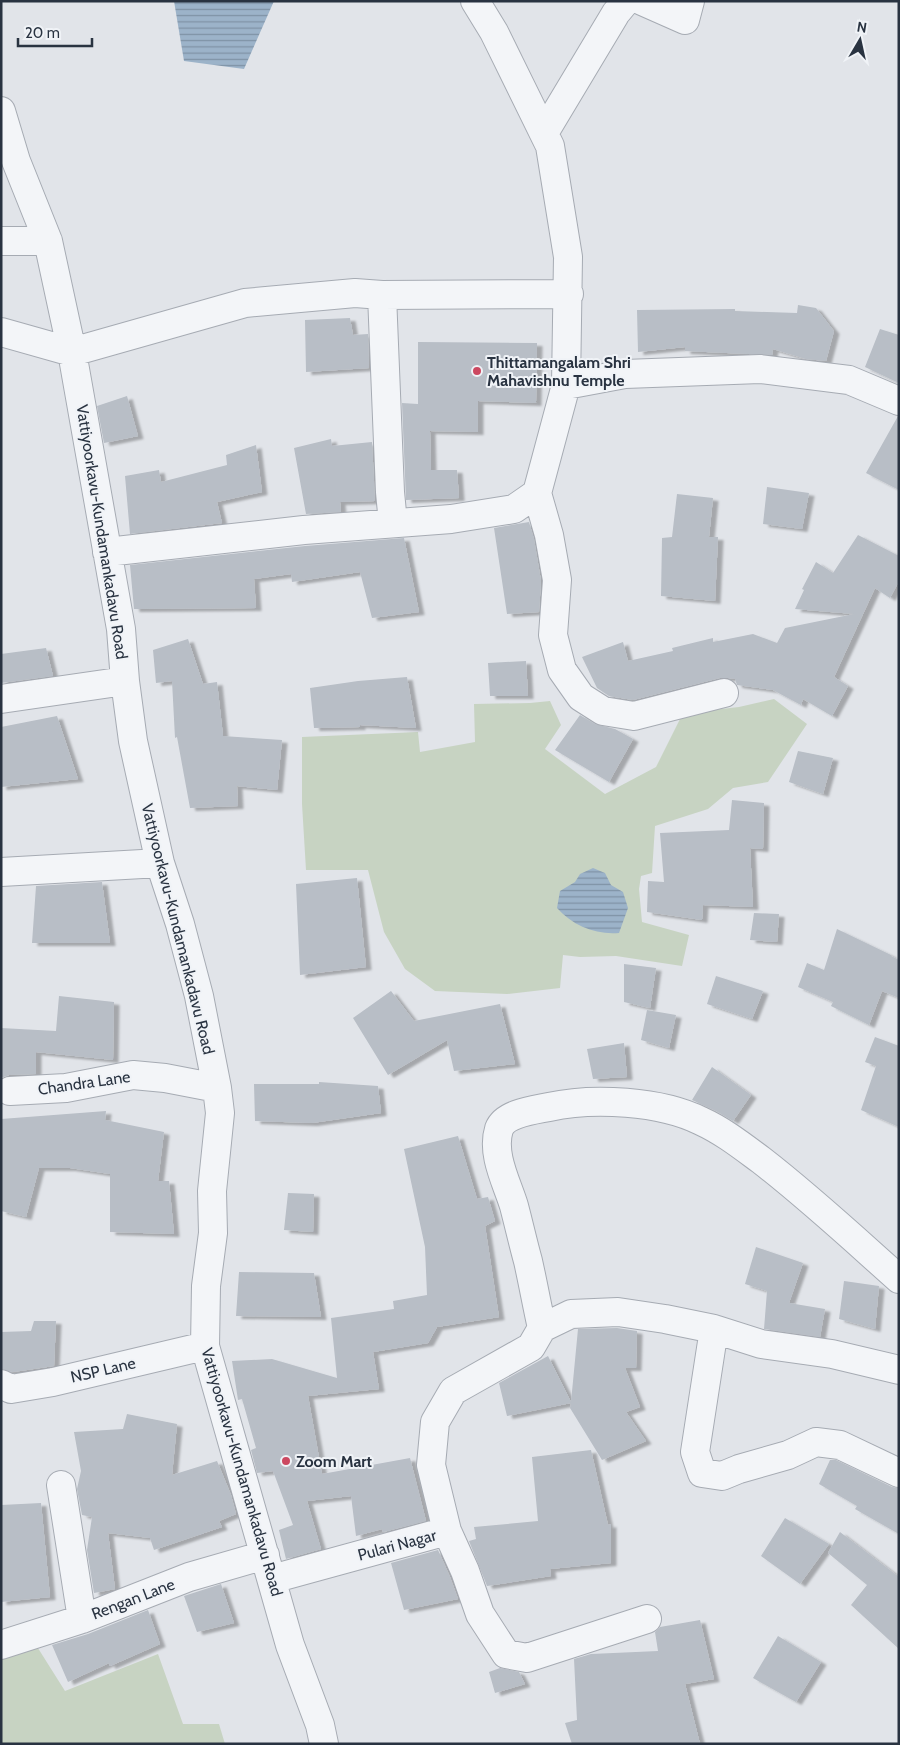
<svg xmlns="http://www.w3.org/2000/svg" width="900" height="1745" viewBox="0 0 900 1745" font-family="Cabin,sans-serif">
	<style>
		.green { fill: #c7d3c2 }
		.water { fill: url(#water-rules) }
		.building { fill: #b8bec6; filter: url(#shadow) }
		.lines { fill: none; stroke-linecap: round; stroke-linejoin: round }
		.minor-casing { stroke: #a6abb3; stroke-width: 30 }
		.minor { stroke: #f3f5f8; stroke-width: 28 }
		.poi-dot { fill: #cc4860; stroke: #f0f3f7; stroke-width: 2 }
		.labels { text-anchor: middle; dominant-baseline: central; stroke-width: 4; stroke-linejoin: round; paint-order: stroke }
		.poi-label { font-size: 16px; font-weight: bold; fill: #293341; stroke: #f0f3f7; text-anchor: start }
		.street-label { font-size: 16px; fill: #293341; stroke: #f0f3f7 }
	</style>
	<defs>
		<pattern id="water-rules" width="6" height="5" patternUnits="userSpaceOnUse" patternTransform="scale(1.25)"><rect width="6" height="5" fill="#9cb3c9"/><path d="M0 2.5h6" fill="none" stroke="#7f92a5"/></pattern>
		<filter id="shadow"><feDropShadow dx="5.5" dy="3" stdDeviation="1" flood-color="#0004"/></filter>
	</defs>
	<rect width="100%" height="100%" fill="#e1e4e9"/>
	<path class="green" d="M774,699L807,724L768,782L733,788L708,809L655,826L652,873L641,876L639,889L642,922L689,935L682,966L616,956L580,957L563,955L560,988L507,994L435,991L405,969L384,932L368,870H306L302,804V737L418,732L420,752L475,742L474,704L530,703L550,701L561,725L545,749L605,794L656,767L682,715L703,711L739,707Z
		M36,1645L65,1691L158,1654L183,1724H219L225,1744H1V1655Z"/>
	<path class="water" d="M174,1H274L244,69L184,61Z
		M593,868L605,873L611,885L623,892L628,908L619,933C596,935 573,926 557,908L560,891L575,882L580,874Z"/>
	<path class="building" d="M798,305L816,308L834,331L826,361L806,359L773,349L772,355L685,351V347L638,352L637,310L735,309V311L797,313Z
		M350,318L353,335L368,334L369,368L306,372L305,320Z
		M880,329L899,335V383L865,367Z
		M418,342L537,343L536,403L478,401V432L430,431L431,470H457L459,498L406,500L402,403L418,404Z
		M127,396L138,436L104,443L97,406Z
		M898,416H899V490L866,473Z
		M331,439L332,446L372,442L375,501L340,502L341,512L306,514L294,448Z
		M256,445L262,492L217,502L222,523L130,534L125,476L159,470L161,482L227,465L226,455Z
		M767,487L809,493L802,529L763,524Z
		M677,494L713,498L709,537H718L715,601L661,596L662,538L672,537Z
		M529,522L534,539L541,581L539,612L507,614L494,528Z
		M858,535L899,556V581L890,598L875,588L834,677L848,686L832,716L803,699L801,705L773,690L737,685L735,679L728,678H720L633,700L609,696L597,688L582,657L623,642L628,661L673,651L672,648L713,638V642L753,634L777,643L785,628L854,614L795,609L804,590L802,589L816,562L833,573Z
		M404,538L419,612L372,618L360,572L292,582L291,574L254,579L256,608L134,609L130,565L305,546Z
		M188,639L203,684L217,682L223,736L282,740L277,790L237,786L238,806L190,808L177,737L175,738L172,681L156,683L153,650Z
		M46,648L53,676L1,683V654Z
		M526,661L528,696H490L488,663Z
		M407,677L416,728L360,725V727L314,728L310,688L358,681Z
		M580,715L595,724L615,729L633,739L609,782L555,750Z
		M57,716L78,779L1,787V727Z
		M798,751L833,758L823,794L789,782Z
		M732,800L764,803L763,849L750,848L753,907L703,905L702,920L647,912L648,881L664,882L660,833L729,830Z
		M357,878L366,967L300,975L296,884Z
		M102,882L110,943H32L36,886Z
		M754,913L779,914L777,942L750,940Z
		M837,929L891,955V956L899,960V998L882,991L869,1025L831,1006L833,1002L798,987L807,963L824,970Z
		M624,964L656,968L650,1008L624,1002Z
		M716,976L763,991L752,1019L707,1004Z
		M391,991L414,1021L500,1004L515,1064L454,1071L447,1040L388,1075L353,1018Z
		M59,996L114,1002L113,1060L36,1052V1074L9,1075L1,1078V1028L56,1031Z
		M647,1010L676,1015L669,1048L641,1040Z
		M875,1037L899,1046V1127L861,1110L876,1066L865,1062Z
		M624,1043L627,1077L593,1079L587,1049Z
		M712,1067L751,1095L733,1121L716,1111L692,1100Z
		M319,1082L378,1086L381,1113L312,1123L255,1121L254,1084H319Z
		M106,1111L105,1120L164,1132L158,1181H169L174,1234L110,1232V1174L70,1168H39L26,1217L1,1211V1119Z
		M458,1136L477,1199L488,1197L495,1221L485,1226L499,1317L437,1327L428,1343L373,1352L379,1389L308,1396L322,1474L410,1458L426,1521L383,1532L382,1529L356,1536L351,1496L307,1501L321,1549L286,1559L279,1530L293,1525L273,1471L257,1473L251,1450L256,1448L242,1399L238,1400L232,1361L272,1359L337,1378L331,1318L394,1309L393,1301L427,1295L425,1247L404,1149Z
		M288,1193L314,1194L313,1232L284,1230Z
		M756,1247L803,1263L789,1303L825,1309L820,1337L764,1329L767,1291L745,1284Z
		M239,1272L314,1273L321,1317L236,1316Z
		M844,1281L879,1286L875,1329L839,1319Z
		M34,1321H56L54,1366L13,1372L1,1369V1332L31,1331Z
		M617,1328L637,1331L636,1368H625L640,1407L626,1412L646,1441L602,1460L570,1408L571,1403L507,1416L499,1383L548,1356L571,1402L578,1329Z
		M127,1414L177,1424L172,1475L217,1461L231,1495L236,1514L219,1521L222,1527L154,1550L150,1538L108,1533L115,1589L94,1593L87,1550L92,1517L82,1515L77,1489L81,1471L74,1432L123,1429Z
		M591,1450L608,1525L611,1524V1563L550,1569L551,1576L487,1586L469,1541L476,1539L474,1527L538,1521L532,1457Z
		M830,1460H836L892,1487L899,1488V1534L855,1509L857,1506L819,1484Z
		M41,1503L50,1597L1,1602V1505Z
		M785,1518L829,1544L800,1584L761,1556Z
		M840,1532L899,1577V1649L851,1605L867,1585L828,1553Z
		M438,1550L450,1577L458,1599L404,1610L391,1563Z
		M221,1584L234,1623L197,1632L184,1596Z
		M148,1610L160,1644L110,1666L109,1663L68,1682L52,1645L88,1634Z
		M700,1620L714,1679L685,1684L700,1744H572L565,1723L577,1720L574,1659L591,1654L658,1651L655,1632L660,1627Z
		M778,1636L821,1662L796,1702L753,1678Z
		M500,1668L519,1672L525,1684L495,1693L489,1672Z"/>
	<g class="lines">
		<defs>
			<path id="minor" d="M475,1L494,32L550,146L568,257L566,385
				M642,1L685,20L690,1
				M1,111L16,161L48,241L72,352L121,629L125,681L133,741L160,863L180,924L199,996L217,1088L220,1113L212,1191L213,1233L206,1286L205,1346L290,1645L320,1725L324,1744
				M544,133L616,13L626,1
				M1,241H48
				M382,295L390,492L393,523
				M1,332L72,352L245,303L355,293L382,295L569,294
				M537,493L549,535L557,580L553,635L562,670L581,697L603,711L634,716L724,693
				M107,552L304,530L451,519L514,509L537,493L566,385L625,374L760,369L849,380L899,401
				M1,699L125,681
				M1,872L160,863
				M10,1091L66,1088L133,1075L165,1078L217,1088
				M542,1328C537,1306 533,1283 528,1261C523,1243 519,1225 514,1206C507,1183 491,1154 499,1129C505,1113 535,1110 549,1107C593,1097 661,1101 701,1121C723,1131 742,1146 761,1160C809,1197 854,1239 899,1279
				M542,1328L571,1314L618,1312L665,1319L714,1329L761,1344L832,1354L899,1370
				M714,1329L695,1452L702,1473L722,1476L739,1469L788,1455L816,1442L840,1445L899,1473
				M1,1384L11,1389L53,1382L205,1346
				M61,1485L82,1619
				M447,1531L465,1571L480,1614L506,1654L527,1658L647,1619
				M272,1579L447,1531L431,1465L435,1422L453,1391L531,1347L542,1328
				M1,1645L82,1619L189,1577L265,1555"/>
		</defs>
		<use href="#minor" class="minor-casing"/>
		<use href="#minor" class="minor"/>
	</g>
	<g class="poi-dot">
		<circle cx="477" cy="371" r="5"/>
		<circle cx="286" cy="1461" r="5"/>
	</g>
	<g class="labels">
		<g class="poi-label">
			<text x="487" y="362">Thittamangalam Shri<tspan x="487" dy="18">Mahavishnu Temple</tspan></text>
			<text x="296" y="1461">Zoom Mart</text>
		</g>
		<g class="street-label">
			<text transform="translate(102 532) rotate(81)">Vattiyoorkavu-Kundamankadavu Road</text>
			<text transform="translate(178 929) rotate(76)">Vattiyoorkavu-Kundamankadavu Road</text>
			<text transform="translate(84 1083) rotate(-8)">Chandra Lane</text>
			<text transform="translate(103 1370) rotate(-13)">NSP Lane</text>
			<text transform="translate(242 1472) rotate(74)">Vattiyoorkavu-Kundamankadavu Road</text>
			<text transform="translate(397 1545) rotate(-15)">Pulari Nagar</text>
			<text transform="translate(133 1599) rotate(-21)">Rengan Lane</text>
		</g>
	</g>
	<rect width="900" height="1745" fill="none" stroke="#293341" stroke-width="5"/>
	<g transform="translate(860 40) rotate(9)" stroke="#f0f3f7" stroke-width="4" paint-order="stroke">
	<path d="M0-4L9 19L0 12L-9 19Z" fill="#293341"/>
	<text y="-8" font-size="14" font-weight="bold" text-anchor="middle" fill="#293341">N</text>
	</g>
	<path d="M18 38v8h74v-8" fill="none" stroke="#293341" stroke-width="2.5"/>
	<text x="25" y="38" font-size="15" fill="#293341" stroke="#f0f3f7" stroke-width="4" paint-order="stroke">20 m</text>
</svg>
